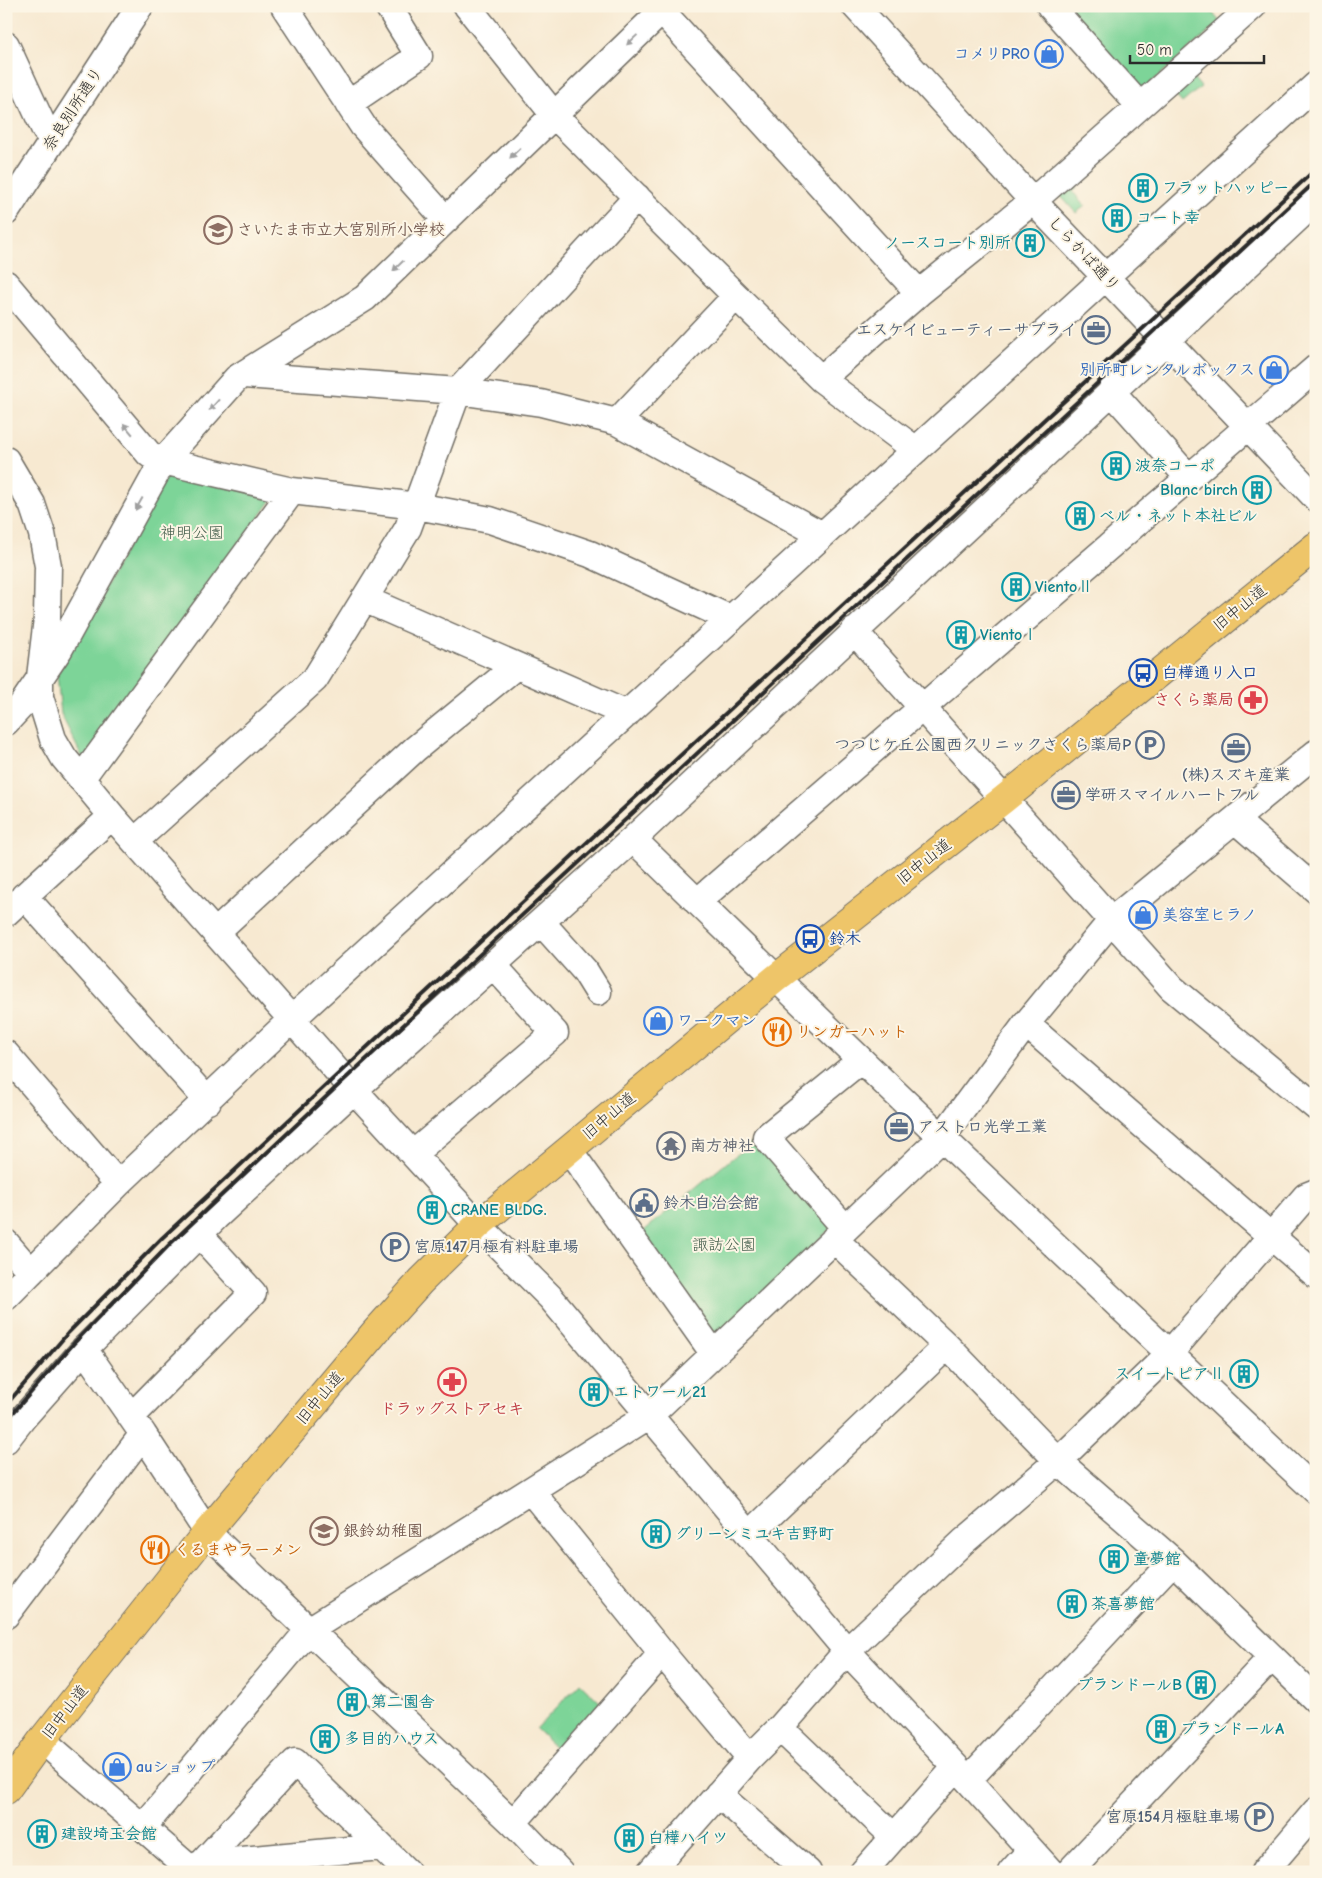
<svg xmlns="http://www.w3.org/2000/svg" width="1322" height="1878" viewBox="0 0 1322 1878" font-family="'Comic Neue','Klee One',sans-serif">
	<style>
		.green { fill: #7dd498; stroke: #548062 }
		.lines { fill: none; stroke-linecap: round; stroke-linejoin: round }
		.minor-casing { stroke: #726e65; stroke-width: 29 }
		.major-casing { stroke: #726e65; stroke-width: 30 }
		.minor { stroke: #fff; stroke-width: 26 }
		.major { stroke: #eec569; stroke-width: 28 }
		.rail { stroke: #2b2b2b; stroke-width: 4 }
		.oneway { fill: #a0a0a0 }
		.labels { text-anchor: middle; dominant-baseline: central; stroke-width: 4; stroke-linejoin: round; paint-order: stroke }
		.shop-label { font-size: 16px; font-weight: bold; fill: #366cbe; stroke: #fcf5e5; text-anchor: start }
		.street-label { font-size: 16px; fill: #2b2b2b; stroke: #fcf5e5 }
		.culture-label { font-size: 16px; font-weight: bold; fill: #0d838f; stroke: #fcf5e5; text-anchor: start }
		.education-label { font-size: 16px; font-weight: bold; fill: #785e54; stroke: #fcf5e5; text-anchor: start }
		.service-label { font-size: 16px; font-weight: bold; fill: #4e5e75; stroke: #fcf5e5; text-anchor: start }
		.park-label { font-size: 16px; fill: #445e4c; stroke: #fcf5e5 }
		.transit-label { font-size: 16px; font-weight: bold; fill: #164399; stroke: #fcf5e5; text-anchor: start }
		.health-label { font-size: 16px; font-weight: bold; fill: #be3a42; stroke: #fcf5e5; text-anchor: end }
		.food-label { font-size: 16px; font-weight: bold; fill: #c56008; stroke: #fcf5e5; text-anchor: start }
		.worship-label { font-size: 16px; font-weight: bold; fill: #5b616d; stroke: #fcf5e5; text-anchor: start }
	</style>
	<rect width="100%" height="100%" fill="#fcf5e5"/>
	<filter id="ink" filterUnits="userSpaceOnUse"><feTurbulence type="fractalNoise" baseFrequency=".02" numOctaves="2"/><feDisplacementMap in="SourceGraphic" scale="10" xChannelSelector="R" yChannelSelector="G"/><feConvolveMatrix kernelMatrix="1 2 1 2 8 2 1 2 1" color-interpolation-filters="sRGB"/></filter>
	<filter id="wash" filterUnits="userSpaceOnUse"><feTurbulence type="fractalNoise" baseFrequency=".0096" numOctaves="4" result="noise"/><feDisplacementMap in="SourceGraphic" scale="20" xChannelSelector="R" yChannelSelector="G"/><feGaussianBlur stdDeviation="1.12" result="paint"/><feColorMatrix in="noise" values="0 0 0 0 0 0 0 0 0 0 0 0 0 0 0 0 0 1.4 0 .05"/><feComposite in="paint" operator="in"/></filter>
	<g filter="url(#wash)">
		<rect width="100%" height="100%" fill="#f7e9d1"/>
		<path class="green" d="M1059,6H1207L1220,22L1137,95Z
			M1190,74L1201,87L1182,103L1171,90Z
			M1070,180L1077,188L1073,192L1085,206L1076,213L1057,192Z
			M168,473L274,497L84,761L61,714L57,674Z
			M758,1137L832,1227L715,1342L640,1234Z
			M580,1683L606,1708L561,1753L536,1729Z"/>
	</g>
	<g filter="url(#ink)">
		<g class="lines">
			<defs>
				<path id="minor" d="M284,6L363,126L446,220
					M467,6L554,115L736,296L821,379L916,450
					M657,6L919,293
					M855,6L1033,201L1316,498
					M1050,6L1140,106
					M6,45L45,130L55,138
					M348,104L419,56L388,6
					M6,212L140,6
					M6,284L149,454L163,461L292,491L417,506L490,520L590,554L731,619
					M244,375L458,391L541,403L617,422L822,535
					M821,379L919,293L1033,201L1253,6
					M1111,391L1188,477
					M617,422L736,296
					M6,460L32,504L42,534L48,566L47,618L40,677V697L53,739L64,758L112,816L354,1090L478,1225L550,1297L847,1651L956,1767L1051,1872
					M364,599L627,714
					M854,631L1172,988L1316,1107
					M6,722L21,706L59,650L163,461L237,378L365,298L667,6
					M81,779L292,491
					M1235,820L1316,890
					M633,839C858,1059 1086,1276 1316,1491
					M135,841L315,679L408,528L458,391L637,197
					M24,896L208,1101
					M697,902L1316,368
					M6,913L112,816
					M541,922L585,971L598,992
					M215,933L415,749L516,666
					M1026,1024L1316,1275
					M6,1054L118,1184
					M569,1150L714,1354
					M413,1154L555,1033L493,965
					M845,1228L766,1137L861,1060
					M834,1239L947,1346L1058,1461L1173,1561L1316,1700
					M6,1243L31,1272
					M6,1297L118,1184L291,1020L1316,85
					M84,1349L143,1434L207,1532L309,1630L143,1827
					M131,1417L253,1293L199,1234
					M6,1440L23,1418L84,1349L216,1217L354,1090L633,839L1316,201
					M531,1491L662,1653L750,1758
					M749,1535L947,1346
					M6,1615L143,1434
					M780,1728L894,1837
					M42,1740L194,1872
					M968,1780L1173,1561
					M718,1794L808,1872
					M513,1823L662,1653
					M200,1864L381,1847
					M194,1872L295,1762L407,1872
					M560,1872L513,1823L309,1630L650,1415L942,1137L1026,1024L1112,920L1316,753
					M650,1872L750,1758L780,1728L847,1651L963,1542L1058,1461L1169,1354L1306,1196L1316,1192
					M863,1872L956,1767
					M1011,1872L1031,1850
					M1069,1872L1272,1657
					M1264,1872L1316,1811"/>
				<path id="major" d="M6,1790L42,1740L207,1532L376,1331L421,1281L478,1225L775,979L1004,799L1316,546"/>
			</defs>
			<use href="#minor" class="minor-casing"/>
			<use href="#major" class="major-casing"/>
			<use href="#minor" class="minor"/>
			<use href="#major" class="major"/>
			<path class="rail" d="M6,1405L68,1333L162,1238L756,685L1316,169
				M6,1421L75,1342L170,1244L344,1080L1316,181"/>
		</g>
		<defs><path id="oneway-solid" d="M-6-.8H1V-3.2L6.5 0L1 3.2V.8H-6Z" transform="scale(1.25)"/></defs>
		<g class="oneway">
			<use href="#oneway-solid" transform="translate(632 40) rotate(137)"/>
			<use href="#oneway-solid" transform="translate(515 153) rotate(136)"/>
			<use href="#oneway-solid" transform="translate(398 266) rotate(136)"/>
			<use href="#oneway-solid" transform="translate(214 405) rotate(132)"/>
			<use href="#oneway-solid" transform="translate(128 429) rotate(-130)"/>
			<use href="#oneway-solid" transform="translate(139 504) rotate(119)"/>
		</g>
	</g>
	<defs>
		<symbol id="shop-ring" viewBox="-11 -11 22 22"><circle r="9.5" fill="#fcf5e5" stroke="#3f7fe0" stroke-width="1.5"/><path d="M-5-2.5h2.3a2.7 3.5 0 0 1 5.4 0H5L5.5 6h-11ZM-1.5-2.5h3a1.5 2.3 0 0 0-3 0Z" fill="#3f7fe0"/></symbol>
		<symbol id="building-ring" viewBox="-11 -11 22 22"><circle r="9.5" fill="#fcf5e5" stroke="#0f9aa8" stroke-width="1.5"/><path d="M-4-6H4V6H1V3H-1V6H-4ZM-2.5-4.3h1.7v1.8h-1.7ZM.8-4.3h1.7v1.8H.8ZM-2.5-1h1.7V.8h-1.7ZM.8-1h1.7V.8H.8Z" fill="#0f9aa8"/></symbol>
		<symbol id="school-ring" viewBox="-11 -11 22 22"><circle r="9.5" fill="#fcf5e5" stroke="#8d6e63" stroke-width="1.5"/><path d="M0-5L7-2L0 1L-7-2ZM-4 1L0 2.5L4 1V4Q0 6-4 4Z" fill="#8d6e63"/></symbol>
		<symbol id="office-ring" viewBox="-11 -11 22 22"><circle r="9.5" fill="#fcf5e5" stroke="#5c6f8a" stroke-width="1.5"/><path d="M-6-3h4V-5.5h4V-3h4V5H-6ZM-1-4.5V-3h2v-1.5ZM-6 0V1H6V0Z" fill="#5c6f8a"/></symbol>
		<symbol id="bus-ring" viewBox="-11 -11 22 22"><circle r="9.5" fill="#fcf5e5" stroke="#1a4fb4" stroke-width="1.5"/><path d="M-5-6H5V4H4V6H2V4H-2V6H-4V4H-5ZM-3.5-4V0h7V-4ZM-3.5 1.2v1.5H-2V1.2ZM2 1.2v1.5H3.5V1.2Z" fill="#1a4fb4"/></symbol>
		<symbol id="pharmacy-ring" viewBox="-11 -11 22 22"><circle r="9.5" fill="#fcf5e5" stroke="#e0444e" stroke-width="1.5"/><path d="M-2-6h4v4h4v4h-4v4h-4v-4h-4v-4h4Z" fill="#e0444e"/></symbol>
		<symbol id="parking-ring" viewBox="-11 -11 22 22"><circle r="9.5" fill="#fcf5e5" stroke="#5c6f8a" stroke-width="1.5"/><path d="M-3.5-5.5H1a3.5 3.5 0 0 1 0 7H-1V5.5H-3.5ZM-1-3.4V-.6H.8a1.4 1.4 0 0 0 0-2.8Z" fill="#5c6f8a"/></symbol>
		<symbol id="restaurant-ring" viewBox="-11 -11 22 22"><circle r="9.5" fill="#fcf5e5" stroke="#e8710a" stroke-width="1.5"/><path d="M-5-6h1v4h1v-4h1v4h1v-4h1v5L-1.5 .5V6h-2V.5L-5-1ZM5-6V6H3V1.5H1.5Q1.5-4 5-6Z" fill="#e8710a"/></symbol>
		<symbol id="temple-ring" viewBox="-11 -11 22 22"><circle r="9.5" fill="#fcf5e5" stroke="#6b7280" stroke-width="1.5"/><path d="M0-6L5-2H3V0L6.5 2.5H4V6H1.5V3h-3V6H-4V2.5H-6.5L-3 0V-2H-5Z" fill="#6b7280"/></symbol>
		<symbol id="civic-ring" viewBox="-11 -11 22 22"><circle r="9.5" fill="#fcf5e5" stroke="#5c6f8a" stroke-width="1.5"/><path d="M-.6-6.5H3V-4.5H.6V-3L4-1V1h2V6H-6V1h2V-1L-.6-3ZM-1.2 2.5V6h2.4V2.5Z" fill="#5c6f8a"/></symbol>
	</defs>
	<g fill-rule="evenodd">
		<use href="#shop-ring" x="1033" y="38" width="32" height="32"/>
		<use href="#building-ring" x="1127" y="172" width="32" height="32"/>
		<use href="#building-ring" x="1101" y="202" width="32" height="32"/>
		<use href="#school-ring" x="202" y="214" width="32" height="32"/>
		<use href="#building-ring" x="1014" y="227" width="32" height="32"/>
		<use href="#office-ring" x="1080" y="314" width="32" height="32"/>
		<use href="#shop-ring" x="1258" y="354" width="32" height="32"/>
		<use href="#building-ring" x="1100" y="450" width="32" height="32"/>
		<use href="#building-ring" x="1241" y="474" width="32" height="32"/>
		<use href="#building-ring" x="1064" y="500" width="32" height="32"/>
		<use href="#building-ring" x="1000" y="571" width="32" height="32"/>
		<use href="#building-ring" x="945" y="619" width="32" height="32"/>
		<use href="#bus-ring" x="1127" y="657" width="32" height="32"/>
		<use href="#pharmacy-ring" x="1237" y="684" width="32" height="32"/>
		<use href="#parking-ring" x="1134" y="729" width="32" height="32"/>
		<use href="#office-ring" x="1220" y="732" width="32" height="32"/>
		<use href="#office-ring" x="1050" y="779" width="32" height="32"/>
		<use href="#shop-ring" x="1127" y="899" width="32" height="32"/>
		<use href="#bus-ring" x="794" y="923" width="32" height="32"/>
		<use href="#shop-ring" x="642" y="1005" width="32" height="32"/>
		<use href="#restaurant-ring" x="761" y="1016" width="32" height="32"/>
		<use href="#office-ring" x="883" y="1111" width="32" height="32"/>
		<use href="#temple-ring" x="655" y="1130" width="32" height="32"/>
		<use href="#civic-ring" x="628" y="1187" width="32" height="32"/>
		<use href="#building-ring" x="416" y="1194" width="32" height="32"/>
		<use href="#parking-ring" x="379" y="1231" width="32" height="32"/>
		<use href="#building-ring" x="1228" y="1358" width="32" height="32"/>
		<use href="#pharmacy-ring" x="436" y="1366" width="32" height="32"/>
		<use href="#building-ring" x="578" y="1376" width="32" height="32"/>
		<use href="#school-ring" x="308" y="1515" width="32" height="32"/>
		<use href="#building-ring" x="640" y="1518" width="32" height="32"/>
		<use href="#restaurant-ring" x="139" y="1534" width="32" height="32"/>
		<use href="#building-ring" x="1098" y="1543" width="32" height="32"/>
		<use href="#building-ring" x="1056" y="1588" width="32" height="32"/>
		<use href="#building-ring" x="1185" y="1669" width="32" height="32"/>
		<use href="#building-ring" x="336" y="1686" width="32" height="32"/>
		<use href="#building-ring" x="1145" y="1713" width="32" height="32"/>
		<use href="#building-ring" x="309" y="1723" width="32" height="32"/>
		<use href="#shop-ring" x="101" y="1751" width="32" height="32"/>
		<use href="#parking-ring" x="1243" y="1801" width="32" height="32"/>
		<use href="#building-ring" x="26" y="1818" width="32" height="32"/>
		<use href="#building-ring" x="613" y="1822" width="32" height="32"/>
	</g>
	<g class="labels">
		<g class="shop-label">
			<text x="1030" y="54" text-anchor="end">コメリPRO</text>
			<text x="1255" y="370" text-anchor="end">別所町レンタルボックス</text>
			<text x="1162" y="915">美容室ヒラノ</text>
			<text x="677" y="1021">ワークマン</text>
			<text x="136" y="1767">auショップ</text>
		</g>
		<g class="street-label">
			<text transform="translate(73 109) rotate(-57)">奈良別所通り</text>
			<text transform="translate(1084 254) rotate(47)">しらかば通り</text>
			<text transform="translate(1240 608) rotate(-39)">旧中山道</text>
			<text transform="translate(924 862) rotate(-38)">旧中山道</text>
			<text transform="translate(609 1116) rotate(-40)">旧中山道</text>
			<text transform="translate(320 1398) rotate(-50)">旧中山道</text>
			<text transform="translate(65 1712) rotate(-52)">旧中山道</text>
		</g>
		<g class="culture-label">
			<text x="1162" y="188">フラットハッピー</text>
			<text x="1136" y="218">コート幸</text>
			<text x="1011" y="243" text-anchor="end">ノースコート別所</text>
			<text x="1135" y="466">波奈コーポ</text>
			<text x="1238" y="490" text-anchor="end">Blanc birch</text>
			<text x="1099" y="516">ベル・ネット本社ビル</text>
			<text x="1035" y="587">VientoⅡ</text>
			<text x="980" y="635">VientoⅠ</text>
			<text x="451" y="1210">CRANE BLDG.</text>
			<text x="1225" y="1374" text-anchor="end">スイートピアⅡ</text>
			<text x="613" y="1392">エトワール21</text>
			<text x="675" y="1534">グリーンミユキ吉野町</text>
			<text x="1133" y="1559">童夢館</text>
			<text x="1091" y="1604">茶喜夢館</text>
			<text x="1182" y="1685" text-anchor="end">プランドールB</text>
			<text x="371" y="1702">第二園舎</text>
			<text x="1180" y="1729">プランドールA</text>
			<text x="344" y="1739">多目的ハウス</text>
			<text x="61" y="1834">建設埼玉会館</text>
			<text x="648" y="1838">白樺ハイツ</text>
		</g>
		<g class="education-label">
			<text x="237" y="230">さいたま市立大宮別所小学校</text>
			<text x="343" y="1531">銀鈴幼稚園</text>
		</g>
		<g class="service-label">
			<text x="1077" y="330" text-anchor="end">エスケイビューティーサプライ</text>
			<text x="1131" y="745" text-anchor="end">つつじケ丘公園西クリニックさくら薬局P</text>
			<text x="1236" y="775" text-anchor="middle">(株)スズキ産業</text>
			<text x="1085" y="795">学研スマイルハートフル</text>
			<text x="918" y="1127">アストロ光学工業</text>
			<text x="663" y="1203">鈴木自治会館</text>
			<text x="414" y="1247">宮原147月極有料駐車場</text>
			<text x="1240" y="1817" text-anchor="end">宮原154月極駐車場</text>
		</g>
		<g class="park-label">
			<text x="192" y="533">神明公園</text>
			<text x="724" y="1245">諏訪公園</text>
		</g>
		<g class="transit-label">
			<text x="1162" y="673">白樺通り入口</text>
			<text x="829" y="939">鈴木</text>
		</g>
		<g class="health-label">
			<text x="1234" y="700">さくら薬局</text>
			<text x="452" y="1409" text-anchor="middle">ドラッグストアセキ</text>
		</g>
		<g class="food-label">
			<text x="796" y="1032">リンガーハット</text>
			<text x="174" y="1550">くるまやラーメン</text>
		</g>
		<g class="worship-label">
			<text x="690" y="1146">南方神社</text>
		</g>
	</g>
	<rect width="1322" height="1878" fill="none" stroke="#fcf5e5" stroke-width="25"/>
	<path d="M1130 55v8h134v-8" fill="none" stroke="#2b2b2b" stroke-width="2.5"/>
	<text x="1137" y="55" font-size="15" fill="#2b2b2b" stroke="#fcf5e5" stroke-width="4" paint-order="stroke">50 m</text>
</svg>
